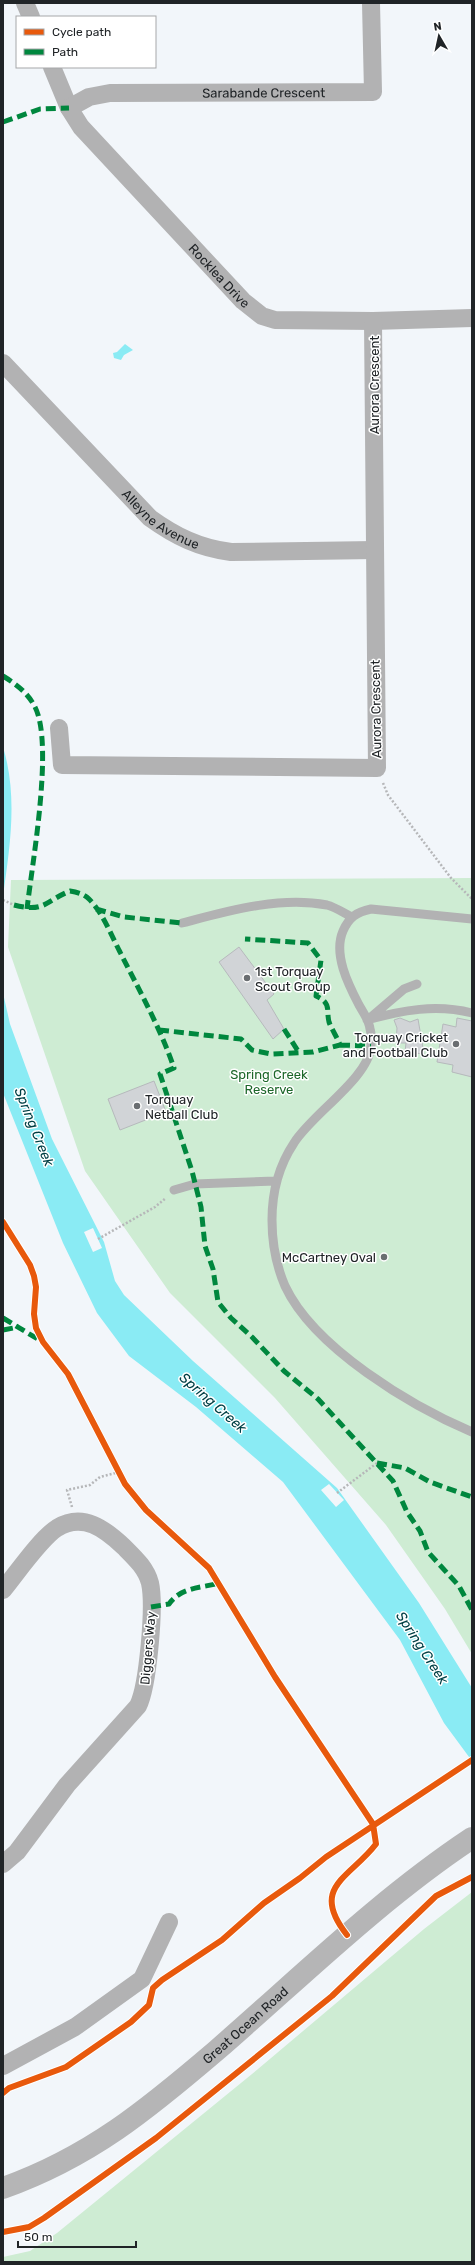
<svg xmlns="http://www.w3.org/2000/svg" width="475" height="2265" viewBox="0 0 475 2265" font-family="Rubik,sans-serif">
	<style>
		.green { fill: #ceecd3 }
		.water { fill: #8aebf4 }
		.pier { fill: #f2f6fa }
		.building { fill: #d1d4d7; stroke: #b6b9bc }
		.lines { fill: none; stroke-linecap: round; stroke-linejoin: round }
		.path { stroke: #b6b7b9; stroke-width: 2.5; stroke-dasharray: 2 2; stroke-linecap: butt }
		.service { stroke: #b2b2b3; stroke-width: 9 }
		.minor { stroke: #b2b2b3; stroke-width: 18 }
		.primary { stroke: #b5b5b6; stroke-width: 22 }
		.quiet { stroke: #00873e; stroke-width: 5; stroke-dasharray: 10 5; stroke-linecap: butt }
		.cycleway-casing { stroke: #fff; stroke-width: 8 }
		.cycleway { stroke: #e8590c; stroke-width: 6 }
		.poi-dot { fill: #6a6e71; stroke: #fff; stroke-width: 1.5 }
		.labels { text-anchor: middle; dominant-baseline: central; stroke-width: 3; stroke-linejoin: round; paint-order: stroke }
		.street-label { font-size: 13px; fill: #202427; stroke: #fff }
		.poi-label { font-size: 13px; fill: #202427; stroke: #fff; text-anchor: start }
		.park-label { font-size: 13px; fill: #1d672a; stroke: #fff }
		.water-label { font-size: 14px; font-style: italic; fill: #004045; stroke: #fff }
	</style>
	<rect width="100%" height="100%" fill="#f2f6fa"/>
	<path class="green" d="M472,878V1654L445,1609L386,1525L275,1398L170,1293L85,1171L8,947L11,880Z
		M472,1892V2262H3V2257L30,2251L57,2233L258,2069L424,1929Z"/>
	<path class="water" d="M125,344L133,350L124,355L121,360L114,358L113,353L117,352Z
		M3,747C18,796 10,846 3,896Z
		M3,993L10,1024L52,1139L104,1242L115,1281L124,1295L193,1361L337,1488L419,1603L472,1688V1761L444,1723L400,1640L283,1482L196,1407L129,1356L97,1313L63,1243L3,1093Z"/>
	<path class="pier" d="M93,1228L102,1248L93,1252L84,1232Z
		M329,1484L344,1500L336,1507L321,1490Z"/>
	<path class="building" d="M239,947L274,994L267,1000L284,1029L273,1039L219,962Z
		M400,1018L410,1022L418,1019L424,1054L405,1052L406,1043H396L397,1028L394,1020Z
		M457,1018L472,1021V1077L452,1072L453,1065L437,1062L443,1024L456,1027Z
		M154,1081L166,1112L120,1130L108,1099Z"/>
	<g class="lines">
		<path class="path" d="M383,783L388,795L451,878L472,899
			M3,900L14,905
			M98,1239L155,1207L166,1198
			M337,1493L377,1463
			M72,1507L67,1490L90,1485L100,1477L119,1472"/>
		<path class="service" d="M472,919L371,909C357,912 349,917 343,931C333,954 348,984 359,1005C363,1012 369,1020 370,1029C372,1034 371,1041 371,1046C369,1078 312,1114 294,1143C278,1167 272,1192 272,1220C272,1243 276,1265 285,1286C314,1348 411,1406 472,1432
			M182,923C228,911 279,896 327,905C335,907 344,913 352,917
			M370,1018L404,989L417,984
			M367,1020C403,1010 436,1004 472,1013
			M174,1190L195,1184L275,1181"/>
		<g class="minor">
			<path d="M25,3L31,17"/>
			<path id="s1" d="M52,67L69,108L81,127L243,301L262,316L275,320L373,321L472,318"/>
			<path id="s2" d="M69,108L89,97L110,93L373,92L371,3"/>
			<path id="s3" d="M3,363L150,518C175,536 199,548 231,552L375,550"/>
			<path d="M59,728L62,765L377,768L373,321"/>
			<path d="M3,1590C17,1573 40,1539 57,1528C83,1512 105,1529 124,1547C135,1558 146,1568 150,1583C155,1606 148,1686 138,1706L67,1785L17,1852L3,1864"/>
			<path d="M3,2066L75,2027L142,1979L169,1922"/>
		</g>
		<path class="primary" id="s4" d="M3,2188C90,2157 148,2109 217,2050C300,1978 380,1899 472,1838"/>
		<path class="quiet" d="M3,122L40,109L69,108
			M3,676C16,684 28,693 35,707C54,744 32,864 27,909
			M14,905C45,913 45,901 70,891C77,892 84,894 89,899C103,913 111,935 120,952C139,990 160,1027 174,1068L160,1074L192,1171L201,1207L205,1246L213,1269L218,1302L231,1318L252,1337L284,1371L318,1399L393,1481L407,1512L420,1531L428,1552L459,1586L472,1610
			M96,909L124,917L182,923
			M284,1029L298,1051
			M159,1030L241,1039L252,1050L271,1054L313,1052L340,1045C337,1037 332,1030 329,1022C326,1010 332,1003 316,996L321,960L308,943L245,939
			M340,1045L371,1046
			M3,1318L41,1341
			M3,1330L19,1327
			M377,1463L405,1468L430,1482L472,1497
			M151,1607L169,1604C181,1587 201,1588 220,1583"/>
		<defs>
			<path id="cycleway" d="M3,1222L30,1265L34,1276L36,1287L34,1314L36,1328L43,1342L68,1374L125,1484L146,1510L209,1568L275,1677L373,1824L376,1844C350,1878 309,1887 347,1935
				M3,2093L9,2088L66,2067L131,2022L149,2005L153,1988L162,1980L222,1940L264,1903L300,1878L326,1857L472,1760
				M3,2232L29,2227L44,2218L156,2138L332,1996L436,1896L472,1877"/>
		</defs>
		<use href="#cycleway" class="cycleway-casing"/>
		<use href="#cycleway" class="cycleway"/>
	</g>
	<g class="poi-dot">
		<circle cx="247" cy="978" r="4"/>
		<circle cx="456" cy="1044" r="4"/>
		<circle cx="137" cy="1106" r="4"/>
		<circle cx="384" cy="1257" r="4"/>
	</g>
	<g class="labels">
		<g class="street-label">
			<text stroke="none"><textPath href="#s2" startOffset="198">Sarabande Crescent</textPath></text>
			<text stroke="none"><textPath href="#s1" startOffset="270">Rocklea Drive</textPath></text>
			<text transform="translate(374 385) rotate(-90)">Aurora Crescent</text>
			<text stroke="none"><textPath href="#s3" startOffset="223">Alleyne Avenue</textPath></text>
			<text transform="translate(376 709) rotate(-91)">Aurora Crescent</text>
			<text transform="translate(148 1648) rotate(-85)">Diggers Way</text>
			<text stroke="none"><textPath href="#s4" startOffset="294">Great Ocean Road</textPath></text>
		</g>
		<g class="poi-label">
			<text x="255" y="971">1st Torquay<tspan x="255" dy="15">Scout Group</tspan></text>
			<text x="448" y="1037" text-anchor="end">Torquay Cricket<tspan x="448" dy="15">and Football Club</tspan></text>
			<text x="145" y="1099">Torquay<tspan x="145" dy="15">Netball Club</tspan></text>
			<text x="376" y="1257" text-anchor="end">McCartney Oval</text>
		</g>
		<g class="park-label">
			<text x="269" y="1074">Spring Creek<tspan x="269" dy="15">Reserve</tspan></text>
		</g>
		<g class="water-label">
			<text transform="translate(34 1127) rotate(68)">Spring Creek</text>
			<text transform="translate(213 1403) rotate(41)">Spring Creek</text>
			<text transform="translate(422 1648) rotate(57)">Spring Creek</text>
		</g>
	</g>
	<rect width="475" height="2265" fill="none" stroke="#202427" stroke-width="8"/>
	<rect x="16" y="16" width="140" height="52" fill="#ffffff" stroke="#a6a7a9"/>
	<rect x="24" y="29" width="20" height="6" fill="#e8590c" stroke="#a6a7a9"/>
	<text x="52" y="36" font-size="12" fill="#202427">Cycle path</text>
	<rect x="24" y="49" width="20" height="6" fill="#00873e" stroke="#a6a7a9"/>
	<text x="52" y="56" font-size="12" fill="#202427">Path</text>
	<g transform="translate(439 36) rotate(351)" stroke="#ffffff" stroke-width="3" paint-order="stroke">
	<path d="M0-3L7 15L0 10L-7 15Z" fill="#202427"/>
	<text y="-6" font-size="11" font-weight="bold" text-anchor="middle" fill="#202427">N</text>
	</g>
	<path d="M18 2241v6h118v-6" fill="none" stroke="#202427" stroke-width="2"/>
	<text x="24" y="2241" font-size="12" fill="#202427" stroke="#ffffff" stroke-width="3" paint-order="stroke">50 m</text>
</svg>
